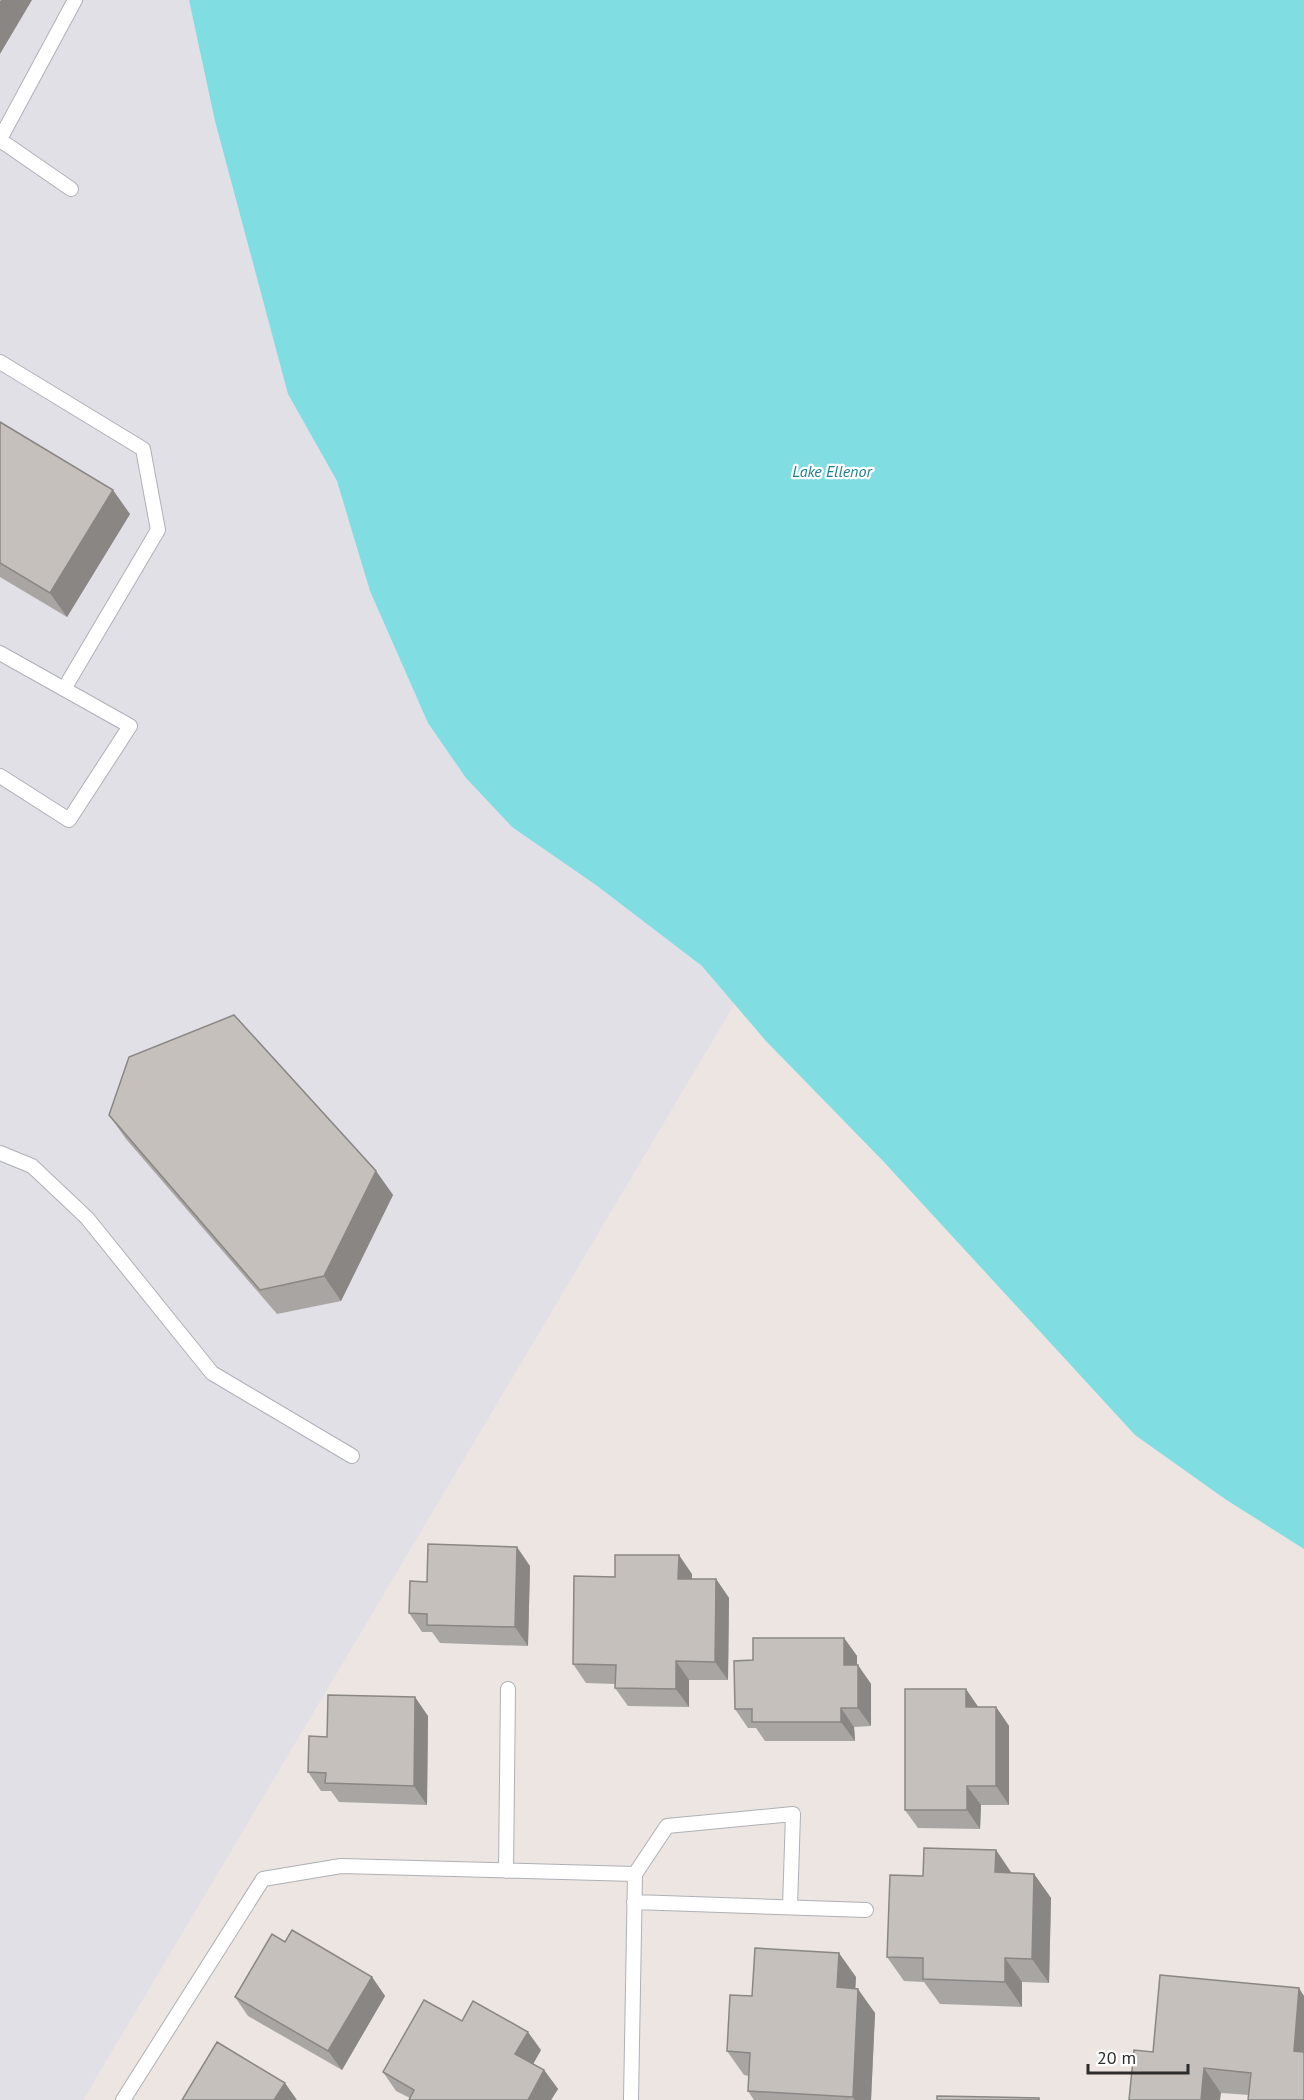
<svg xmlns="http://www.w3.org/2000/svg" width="1304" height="2100" viewBox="0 0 1304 2100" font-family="'PT Sans',sans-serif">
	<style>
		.industrial { fill: #e0e0e6 }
		.water { fill: #80dee2 }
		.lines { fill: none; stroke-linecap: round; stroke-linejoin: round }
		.lane-casing { stroke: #adb1b7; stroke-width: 16 }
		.lane { stroke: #fff; stroke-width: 14 }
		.wall { fill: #a9a5a2 }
		.shaded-wall { fill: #8a8684 }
		.building { fill: #c5c0bc; stroke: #8a8684; stroke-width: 1.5 }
		.labels { text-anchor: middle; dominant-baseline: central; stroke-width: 4.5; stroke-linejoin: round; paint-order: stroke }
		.water-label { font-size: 16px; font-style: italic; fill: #1d8290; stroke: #fff }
	</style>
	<rect width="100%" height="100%" fill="#ece5e1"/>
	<path class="industrial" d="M0,0H401L776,934L83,2100H0Z"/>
	<path class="water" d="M189,0H1304V1549L1225,1499L1135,1435L883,1161L765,1040L702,966L596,885L512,827L466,778L428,723L370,591L337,481L288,394L215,121Z"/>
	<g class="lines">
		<defs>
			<path id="lane" d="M0,139L75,0
				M0,140L71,189
				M0,362L143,449L158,530L64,689
				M0,653L130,726L69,820L0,776
				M0,1153L32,1166L87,1218L212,1373L352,1456
				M506,1871L508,1689
				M634,1902L866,1910
				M123,2100L263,1879L341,1866L635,1874
				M631,2100L635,1874L667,1826L793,1814L790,1907"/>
		</defs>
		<use href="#lane" class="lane-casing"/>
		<use href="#lane" class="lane"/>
	</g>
	<path class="wall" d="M0,422L130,514L67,617L0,577Z
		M109,1115L376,1171L393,1195L341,1301L277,1314L126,1139Z
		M530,1566L528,1646L440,1643L432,1632H422L409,1613L427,1582Z
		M692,1574V1579H716L729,1598L728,1680H689V1707L628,1706L615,1688V1684L586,1683L573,1664L615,1577Z
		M844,1638L857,1656V1665L871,1684V1726L854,1727L855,1741H765L756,1728H748L735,1709L753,1660Z
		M979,1707H996L1009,1726V1805H981L980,1829L918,1828L905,1810Z
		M428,1716L427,1805L339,1802L331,1791H321L308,1772L327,1737Z
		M996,1850L1011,1873L1034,1874L1051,1898L1049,1983L1022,1982V2007L940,2004L924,1982L904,1981L887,1957L923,1876Z
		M285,1942L372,1977L385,1996L342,2070L248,2016L235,1997Z
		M856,1977L855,1989L875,2013L871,2100H754L748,2091L749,2076L744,2075L727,2051L752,1996Z
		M1299,1988L1249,2095L1221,2093L1153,2052Z
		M462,2021L541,2050L533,2064L544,2070L558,2089L551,2100H409L410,2098L396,2091L383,2072Z"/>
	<path class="shaded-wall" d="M1,0H32L0,54V1Z
		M113,490L130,514L67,617L50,593Z
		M376,1171L393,1195L341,1301L324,1276Z
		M517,1547L530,1566L528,1646L515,1627Z
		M679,1555L692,1574V1598L678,1579Z
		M716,1579L729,1598L728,1680L715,1662Z
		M844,1638L857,1656V1684L844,1665Z
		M676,1661L689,1680V1707L676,1689Z
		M858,1665L871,1684V1726L858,1708Z
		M966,1689L979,1708L966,1707Z
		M415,1697L428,1716L427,1805L414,1786Z
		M996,1707L1009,1726V1805L996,1786Z
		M841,1708L854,1727L855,1741L841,1722Z
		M967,1786L981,1805L980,1829L967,1810Z
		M996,1850L1013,1875L995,1872Z
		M1034,1874L1051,1898L1049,1983L1032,1959Z
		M839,1953L856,1977L854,2012L837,1987Z
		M1005,1958L1022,1982V2007L1005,1982Z
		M372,1977L385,1996L342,2070L328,2051Z
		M1299,1988L1304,1996V2066L1294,2051Z
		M858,1989L875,2013L871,2100H855L853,2097Z
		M528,2032L541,2050L528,2073L515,2054Z
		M1204,2068L1221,2093L1220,2100H1201Z
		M544,2070L558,2089L551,2100H528Z
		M285,2083L297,2100H274Z"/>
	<path class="building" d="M0,422L113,490L50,593L0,563Z
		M234,1015L376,1171L324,1276L260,1290L109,1115L129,1057Z
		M428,1544L517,1547L515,1627L427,1625V1614L409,1613L410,1581L427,1582Z
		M615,1555H679L678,1579H716L715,1662L676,1661V1689L615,1688L616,1665L573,1664L574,1576L615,1577Z
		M753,1638H844V1665H858V1708H841V1722H752V1709H735L734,1661L753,1660Z
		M905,1689H966V1707H996V1786H967V1810H905Z
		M328,1695L415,1697L414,1786L325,1783L326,1773L308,1772L309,1736L327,1737Z
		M924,1848L996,1850L995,1872L1034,1874L1032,1959L1005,1958V1982L923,1979V1958L887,1957L890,1875L923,1876Z
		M292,1930L372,1977L328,2051L235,1997L272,1934L285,1942Z
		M755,1948L839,1953L837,1987L858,1989L853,2097L748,2091L750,2053L727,2051L730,1995L752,1996Z
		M1160,1975L1299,1988L1294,2051L1304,2052V2100H1248L1251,2073L1204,2068L1201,2100H1129L1134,2050L1153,2052Z
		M424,2000L462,2021L473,2001L528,2032L515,2054L544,2070L528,2100H409L414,2090L383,2072Z
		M217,2042L285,2083L274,2100H182Z
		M937,2096L1039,2098V2100H937Z"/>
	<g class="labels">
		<g class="water-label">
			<text x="832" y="471">Lake Ellenor</text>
		</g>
	</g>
	<path d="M1088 2064v9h100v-9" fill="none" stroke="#2c2c2c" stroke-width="3"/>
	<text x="1097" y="2064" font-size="18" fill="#2c2c2c" stroke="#ffffff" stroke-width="4.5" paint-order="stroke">20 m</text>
</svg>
